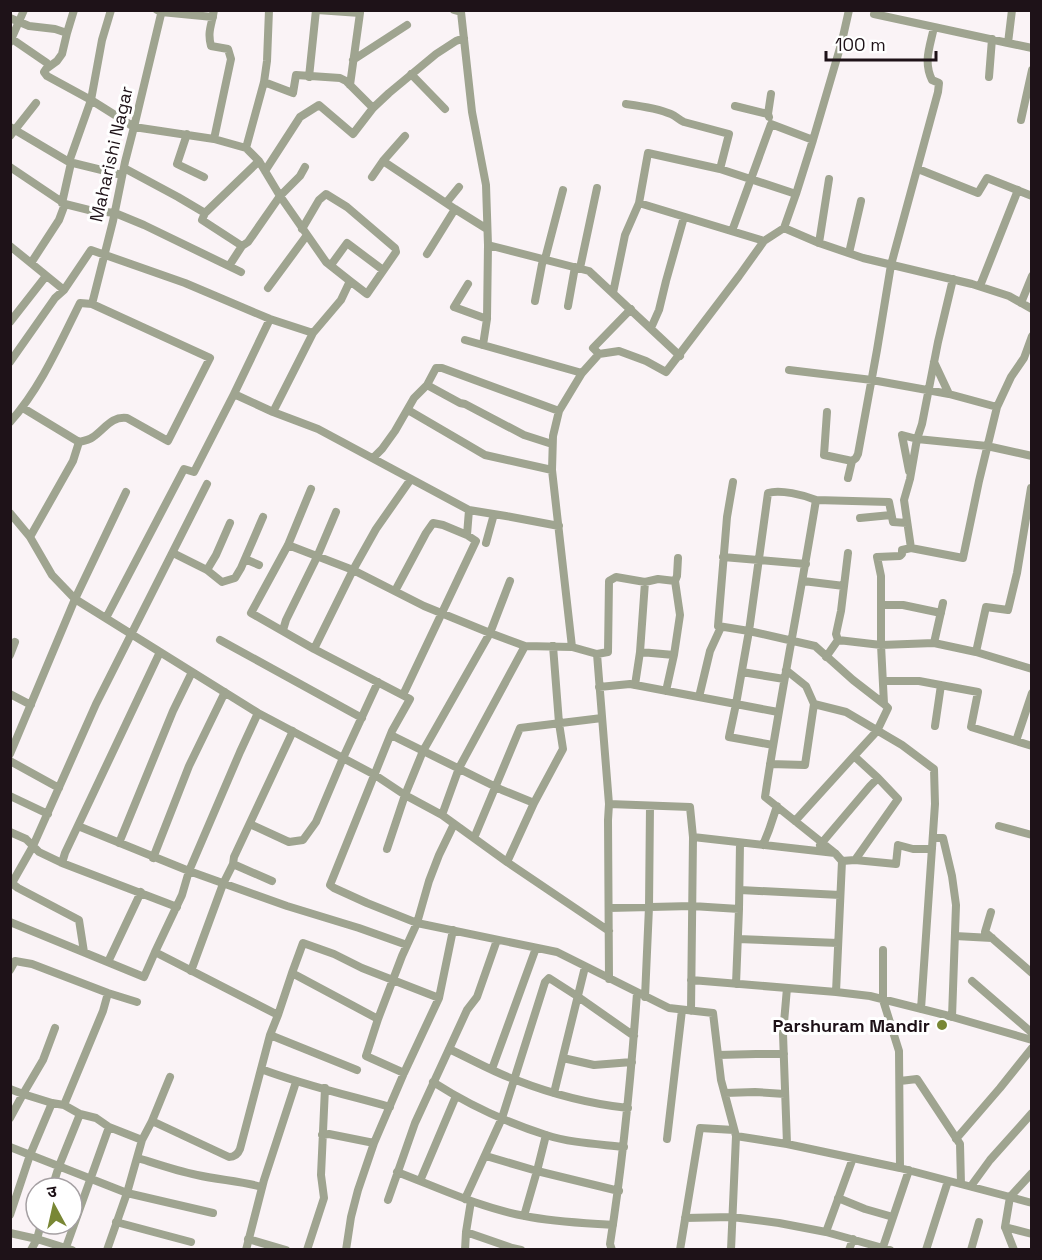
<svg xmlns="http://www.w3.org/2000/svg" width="1042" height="1260" viewBox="0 0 1042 1260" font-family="'Space Grotesk','Noto Sans Devanagari',sans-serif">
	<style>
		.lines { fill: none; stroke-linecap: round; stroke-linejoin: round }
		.minor { stroke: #9fa490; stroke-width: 8 }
		.poi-dot { fill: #798735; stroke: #fff; stroke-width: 2 }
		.labels { text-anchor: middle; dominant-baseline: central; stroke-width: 6; stroke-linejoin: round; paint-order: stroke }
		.street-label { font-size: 18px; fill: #1e1218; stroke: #fff }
		.poi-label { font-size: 18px; font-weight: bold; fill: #1e1218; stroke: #fff; text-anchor: end }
	</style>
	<rect width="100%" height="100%" fill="#faf3f6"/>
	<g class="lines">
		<path class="minor" d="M74,10L67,33L62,54L57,61L46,69L44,72L47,76L91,100L134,127L214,139L246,148L259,161L280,196L326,262L350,281L341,300L313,333L273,412
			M157,10L161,12L213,17
			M317,10L360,13V10
			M454,10L461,12L472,112L486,185L488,245L589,271L680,356
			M1012,10L1008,43L1032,48
			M874,14L1008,43
			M10,18L29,26L55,29L67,33
			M12,39L47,63
			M10,42L24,10
			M353,60L407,25
			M411,74L445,109
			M309,77L316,10
			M989,77L992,39
			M264,82L293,93L296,75L340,78L346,81L373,108
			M350,85L360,13
			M626,104C641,106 657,108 671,114C676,116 679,120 684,122L729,134L720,169
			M735,106L768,114
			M769,117L768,114L771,94
			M1021,120L1032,70
			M10,127L69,162L122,175
			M187,134L177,164L204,177
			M10,136L36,103
			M214,139L231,59L228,49L211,46C207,31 212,25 214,10
			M246,148L264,82L267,61L269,10
			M383,161L405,136
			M69,162L91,100L102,40L111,10
			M10,167L65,204L89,210L115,213L144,225L241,272
			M124,168L178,197L205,213L259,161
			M918,169L978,193L987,178L1032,196
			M265,171L300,117L319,105L353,134L373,108L389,93L436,54L456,41L464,38
			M372,177L383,161L455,209L487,229
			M796,194L813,140
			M62,203L71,163
			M446,203L459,187
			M639,203L648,153L720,169L796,194L784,228
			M205,213L202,220L242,246
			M302,229L319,200L326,194L347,207L395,248L396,252L367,294L350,281
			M732,231L771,124L813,140L842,41L849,10
			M819,243L829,179
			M10,246L64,290
			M849,253L861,201
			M427,254L455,209
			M545,259L563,190
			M31,263L59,220L65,204
			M331,265L347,243L383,270
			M229,266L242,246L248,242L280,196L300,176L305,167
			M580,268L597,188
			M468,284L454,307L487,319
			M980,286L1018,190
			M268,288L307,235
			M613,293L625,235L639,203L764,241L784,228L819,243L863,258L972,284L1009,296L1032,309
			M535,301L543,259
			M1021,303L1032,276
			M92,304L113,221L125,162L134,127L162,10
			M568,306L575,267
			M270,319L234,394L273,412L318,429L469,510L506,516L559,526
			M10,322L46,276
			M651,328L659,310L666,281L684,217
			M465,340L582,373
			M483,345L487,319L488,245
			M599,354L593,348L631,309
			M10,362L55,298L64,290L91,250L185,283L270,319L313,333
			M789,370L872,380L949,394
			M427,385L460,403L465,404L524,435L552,444
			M997,407L1011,377L1024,358L1032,336
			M23,408L79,442L73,461L30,537
			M408,410L485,455L552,470
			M827,412L824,455L852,461
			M10,422C40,389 60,343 80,303L92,304L210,358L168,441L127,418C111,416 105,429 93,437C89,440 84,441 79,442
			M373,458L382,449L395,431L414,398L427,385L436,368H442L559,411
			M909,471L902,435L917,439L987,446L1032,456
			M848,478L852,461L856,458L858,454L877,350L891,265L938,92L939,83L932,80C923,61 930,47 934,27
			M733,482L727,517L718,626L749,631L736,704L778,712
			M311,489L288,545L251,613L314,649
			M816,500C804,495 780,489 768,493L749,631L815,646L853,680L884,704
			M10,513L30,537L52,575L75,599L258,713L375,775L405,795L442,815L507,862L609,931
			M860,518L891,515
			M486,543L494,514
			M288,545L353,570L376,529L411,479
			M911,548L963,558L979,481L997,407L949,394L934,362
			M173,553L207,570L222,582L235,578L241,568L263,517
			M723,557L806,564
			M245,559L259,565
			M207,570L216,555L230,523
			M803,581L844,586
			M395,591L426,533L433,523L443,525L467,535
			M881,605H903L941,613
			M106,618L184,469L194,472L234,394
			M283,630L286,620L317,557L336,512
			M220,640L362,718
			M838,640L881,645L934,643L976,652L1032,669
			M934,643L943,603
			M525,646L490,633L424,606L353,570L314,649L410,699L392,731L330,885L334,888L367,903L417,923L557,952L669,1008L713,1013L721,1080L736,1136L731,1250
			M640,652L674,655
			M976,652L986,607L1008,610L1017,573L1031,488
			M597,654L608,652L609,581L616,577L645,582L658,579L675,581
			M10,655L15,642
			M826,657L838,640L836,634L841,611L848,553
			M786,670L806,686L814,704L846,712L902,745L934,769L935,804L921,1009
			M742,672L784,679
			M883,681H919L978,692L971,727L1032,746
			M635,685L640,652L645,582
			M599,687L630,684L736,704L729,737L773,745
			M666,691L674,655L680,615L675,581L677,576L678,558
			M10,694L31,705
			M403,695L476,541L467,535L469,510
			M699,697L710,651L721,627
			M935,726L941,685
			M391,735L502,790L534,803L507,862
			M1016,741L1032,693
			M10,754L75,599L126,492
			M10,761L59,788
			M770,764L805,765L814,704
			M10,796L48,814
			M534,803L563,749L559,723L553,646
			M609,804L690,807L693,837L691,1011
			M442,815L459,768L525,646L572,647
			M795,821L854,756
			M250,824L289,842L303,840L316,822L343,758L378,682
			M78,826L189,871L287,906L359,928L407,945
			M999,826L1032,835
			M10,832L26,839L39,852L62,863L177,907
			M693,837L835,853L842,861L836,992
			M474,838L520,728L602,718
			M933,838H943L952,876L956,905L952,1017
			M119,843L173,711L192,672
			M763,845L769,830L777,806
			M820,845L870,786L878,778
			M387,849L405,795L423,751L490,633L510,581
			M835,853L765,797C780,697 800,599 816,500L889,502L893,522L907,523
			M153,858L189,766L225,692
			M855,860L896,864L898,845L913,849H932
			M842,861L855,860L898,799L878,778L854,756L877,731L888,708L884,704L881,645V576L877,557L900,556L902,554V550L911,548L904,500L910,479L917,439L922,424L938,342L953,279
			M62,863L65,853L160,652
			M233,864L272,881
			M10,882L18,888L79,920L84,952
			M12,883L33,846L96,704L207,484
			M740,890L840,895
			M609,908L692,906L739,909L740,843
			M991,912L985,932L1032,973
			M10,922L144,977L155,952L278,1015L292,973L378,1019
			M955,936L992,938
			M738,939L838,943
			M883,950V1000L899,1051L900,1168L1010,1197L1005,1227L1014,1250
			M155,952L182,895L189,871L240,752L258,713
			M108,962L141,892
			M10,970L15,961L32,964L108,993L137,1002
			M191,971L223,884L233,864L234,857L293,731
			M292,973L303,943L334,954L362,968L439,998
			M609,979L608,820L609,804L597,654L572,647L552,470L553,436L559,411L582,373L599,354L619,351L646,361L666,372L739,276L764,241
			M691,980L836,992L870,996L949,1016L1032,1040
			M972,981L1031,1032
			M736,984L739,909
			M787,988L783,1034L787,1144L900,1168
			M645,997L649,907L650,806
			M278,1015L270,1035L357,1070
			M55,1028L43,1060L23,1094L52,1103L64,1105L80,1114L96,1118L109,1127L142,1140
			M449,1049C471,1059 493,1072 516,1080C552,1094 590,1104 628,1108
			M718,1055L756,1054H784
			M563,1058L594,1065L632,1062
			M261,1069C303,1085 347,1095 390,1107
			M492,1069L536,948
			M404,1073L366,1056L378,1019L402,956L417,923L429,881L439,855L454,824
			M170,1077L152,1121L142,1140L127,1193L213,1213
			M900,1081L917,1079L960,1144L961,1184
			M433,1082C466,1103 508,1123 546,1135C571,1143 598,1144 624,1147
			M10,1089L23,1094L10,1118
			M554,1093L585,967
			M725,1093L755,1092L785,1094
			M64,1105L103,1011L108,993
			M152,1121L229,1157C235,1157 238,1154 240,1149L270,1035
			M322,1135L329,1134L374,1143
			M736,1136L787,1144
			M667,1139L682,1010
			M956,1139L1000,1088L1032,1048
			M10,1147L127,1193L107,1250
			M486,1156L537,1171L619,1191
			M138,1158C157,1164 177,1171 197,1175C219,1180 241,1181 262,1187
			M397,1172C439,1188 481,1208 525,1216C554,1222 584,1223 613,1225
			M1032,1173L1010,1197L1032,1203
			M420,1181L456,1096
			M971,1186L990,1160L1032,1113
			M52,1188L59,1166L80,1114
			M838,1198L865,1209L893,1217
			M465,1199L502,1118L545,982L549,978L577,996L634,1036
			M388,1200L415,1123L467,1010L477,997L497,940
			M10,1215L30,1155L52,1103
			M524,1216L537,1171L546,1135
			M685,1218L732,1217L779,1223L826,1232L890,1250
			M116,1222L191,1242
			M1005,1227L1032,1234
			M466,1232L471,1201
			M826,1232L853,1158
			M10,1233L37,1239L72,1250
			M248,1239L286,1250
			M31,1250L37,1239L41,1224
			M65,1250L109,1127
			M246,1250L264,1180L296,1082
			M307,1250L324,1198L321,1175L325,1088
			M346,1250L351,1217L358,1190L374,1143L404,1073L439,998L453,930
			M465,1250L466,1232L512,1248L521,1250
			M612,1250L610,1244C623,1161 631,1077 637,993
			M680,1250L700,1128L734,1130
			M849,1250L853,1239
			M882,1250L909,1170
			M926,1250L948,1181
			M971,1250L979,1222"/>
	</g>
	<circle class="poi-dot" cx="942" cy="1025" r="6"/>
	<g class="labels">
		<g class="street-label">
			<text transform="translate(111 154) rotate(-77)">Maharishi Nagar</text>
		</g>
		<g class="poi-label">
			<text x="930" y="1025">Parshuram Mandir</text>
		</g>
	</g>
	<rect width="1042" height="1260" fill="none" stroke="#1e1218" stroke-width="24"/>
	<g transform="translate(54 1206) rotate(352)"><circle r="28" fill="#ffffff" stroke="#a5a0a3" stroke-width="1.5"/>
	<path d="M0-4.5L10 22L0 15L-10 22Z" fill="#798735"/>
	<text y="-9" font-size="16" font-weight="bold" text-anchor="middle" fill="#1e1218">उ</text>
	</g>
	<path d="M826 51v9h110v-9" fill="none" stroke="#1e1218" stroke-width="3"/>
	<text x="835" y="51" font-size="18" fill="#1e1218" stroke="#ffffff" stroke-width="4.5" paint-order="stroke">100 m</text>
</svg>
